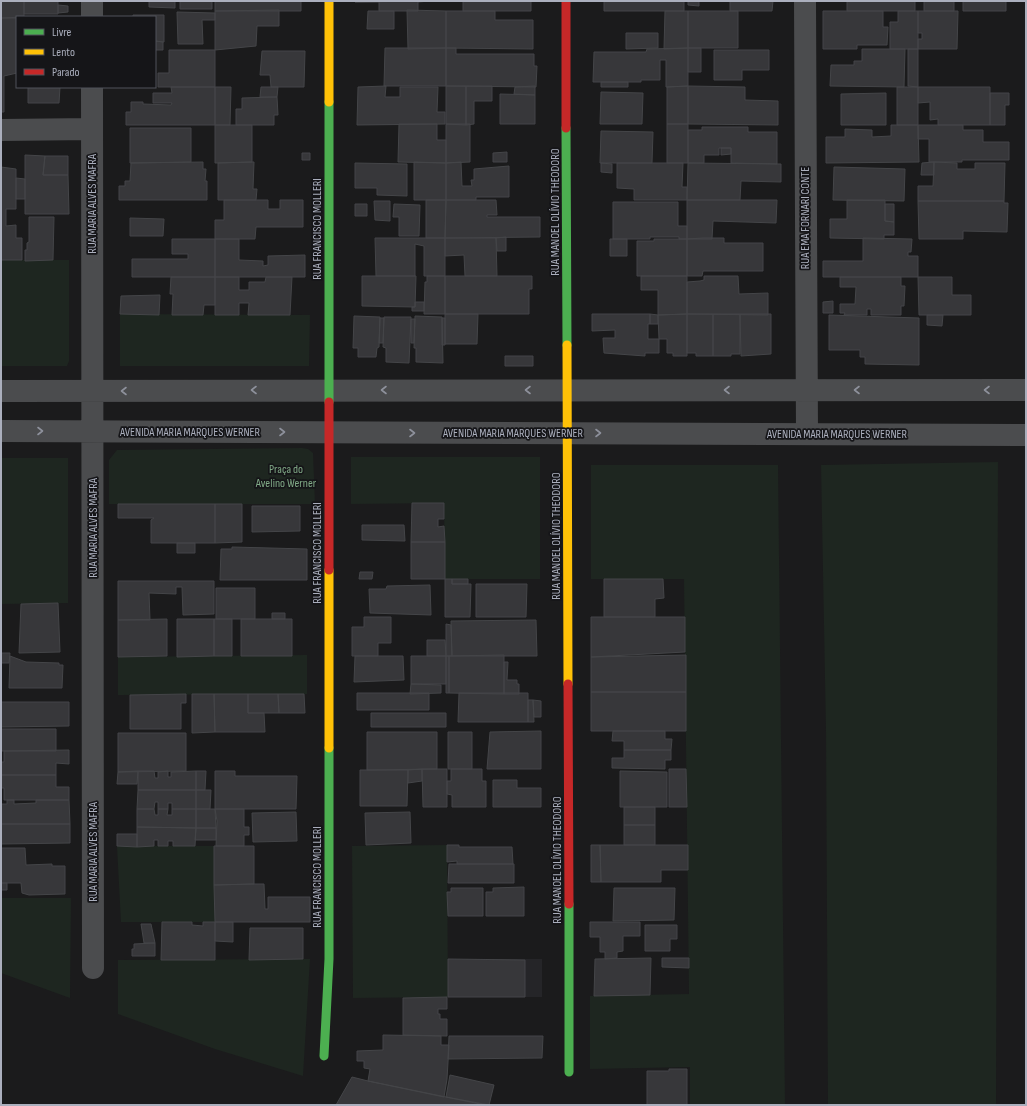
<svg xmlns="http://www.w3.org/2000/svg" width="1027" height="1106" viewBox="0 0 1027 1106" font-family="'Sofia Sans Condensed',sans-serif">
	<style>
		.built { fill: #252528 }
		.green { fill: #1e2620 }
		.building { fill: #37373a; stroke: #444548 }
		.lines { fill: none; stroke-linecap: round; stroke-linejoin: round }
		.street { stroke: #4b4c4e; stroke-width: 22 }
		.fast { stroke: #4caf50; stroke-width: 9 }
		.slow { stroke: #ffc107; stroke-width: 9 }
		.jam { stroke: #c62828; stroke-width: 9 }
		.oneway { stroke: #8e919c }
		.labels { text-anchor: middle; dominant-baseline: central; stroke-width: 3.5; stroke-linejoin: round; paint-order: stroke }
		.street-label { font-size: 12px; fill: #abafbd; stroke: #151518 }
		.park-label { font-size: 12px; fill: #81aa87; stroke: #151518 }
	</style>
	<rect width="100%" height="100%" fill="#1b1b1c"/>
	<path class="built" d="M448,959H542V997H448Z"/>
	<path class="green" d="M1,260H69V361L67,366H1Z
		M120,314L310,315L309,366H120Z
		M302,448L308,449L313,453L315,504H109V460L117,450Z
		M351,457H540V579H445L444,503L351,504Z
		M1,458H68V603L1,604Z
		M998,462L996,1105H828L826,731L821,465Z
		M591,465H778L785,1105H690V1067L590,1069V996L689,994L684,579H591Z
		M307,655V694L118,695V657Z
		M447,845L448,997L353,998L352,846Z
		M117,846H214L215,922H121Z
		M1,898H71L70,998L1,973Z
		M310,959L303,1076L215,1049L118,1014V960Z"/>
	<path class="building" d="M1,1H24V17L1,18Z
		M24,1H58V14H24Z
		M149,1H175V8L149,7Z
		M180,1H212V9H180Z
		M215,1H301V11H215Z
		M430,1L418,2V11H379V2H355Z
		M463,1H531V11H463Z
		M604,1H684V11H604Z
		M688,1H699V6L688,5Z
		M730,1H773L772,11H730Z
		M847,1H915V11H847Z
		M924,1H954V11H924Z
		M954,1H1006V11H963V1Z
		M58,5L68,6V12L58,13Z
		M279,10V26H257L256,46L215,50V11Z
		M407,10L446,11V48L408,49Z
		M368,11H394V29H367Z
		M446,11H495V20H533V49L446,48Z
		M665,11H688V48L664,49Z
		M688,11H738V48H688Z
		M823,11H883V27H888L887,45H857V49H823Z
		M898,11H918V49H890V22H898Z
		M918,11H958L957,49H918V39H922V33H918Z
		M177,12L215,13V20H202L203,44H178Z
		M133,15H164V42L155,41V17H133Z
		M1,18H17V73L4,76V112H1Z
		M626,33H658V48L626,49Z
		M155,41L163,42V50H155Z
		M385,48H446V86H384Z
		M446,48H456V54H534V66H537L536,87L446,86Z
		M688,48V86L666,87V60H660V80H641V82H593L594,52H646L647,49Z
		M688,48H701V72H688Z
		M862,49H905L904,87L830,86L831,65H854V61H862Z
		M908,49H918V87L908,86Z
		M169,50H215V87H158V73H169Z
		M714,50H769V70H742V80H714Z
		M262,51H305L304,87H271L270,75H260Z
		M601,82H628V87H601Z
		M386,86L385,97H400V87H438L437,112H445V124L357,125L358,87Z
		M446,86H466V125L446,124Z
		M466,86H492V101H474V124L466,125Z
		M535,86V95L514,94L515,87Z
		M688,86L745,87V100L778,101V125L688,124Z
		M688,86V124H667V87Z
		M28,87H60L59,103H28Z
		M171,87H215V125H126V112H131V102H143V104L171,105L172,103H153V93H172Z
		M215,87H231L230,125H215Z
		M261,87H278L277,97H260Z
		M897,87H918V125H897Z
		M918,87H990V125H938V119L930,120V102L918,103Z
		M601,92L643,93L642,124H600Z
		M886,93V125H841V94Z
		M990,93H1009V105H1005V125H990Z
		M500,94L535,95V124H500Z
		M277,97L278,115H274V125H236V109H242V98Z
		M399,124H437V140H446V163L398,162Z
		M446,124H470V162L446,163Z
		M667,124H688V163H667Z
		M215,125H252V162L215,163Z
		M891,125H918L919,162L826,163V137H845V129L872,130V137L891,136Z
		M918,125H963V130H983V142H1009V160H962V162H929V139H918Z
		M702,127H748V132H777V164L731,163V148H719V155H704V163H688V130H702Z
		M130,128H191V162L130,163Z
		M601,131L653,132L652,163H600Z
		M721,148H731V154L721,155Z
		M507,152V162H493V153Z
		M302,153H310V160H302Z
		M25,155L45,156L43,175H68L69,214H25Z
		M45,156H68V175H43Z
		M203,162V169H206L205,181H207V200H119V186H125V181H130L131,163Z
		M252,162H254L253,189H257L256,200H218V163Z
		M414,162L446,163V200H414Z
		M461,162L462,186H472L471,180H474V169L509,166V197H476V200H446V163Z
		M934,162V175H921L922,163Z
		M934,162L957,163V169H975V163H1005L1004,201H918V186H933Z
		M355,163L407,164V196L377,195V188H355Z
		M601,163L612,164V173L601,172Z
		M617,163H683L682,187H687V200H634V189L617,188Z
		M688,163L781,164V182L741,181L740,200H687Z
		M1,167L16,169V209H6V226L16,225V238H22V260H1Z
		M834,167L905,169L904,201L833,200Z
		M16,178L25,179V199H16Z
		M224,200H268V209H280V200H303V227H256L255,239H215V220H224Z
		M426,200H446L445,238H426Z
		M446,200H496L497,215H487V217H540V237L445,238Z
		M687,200H777L776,223L713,221L712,239H687Z
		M847,200H885V221L894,222V235H884V239L830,238V219H847Z
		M374,201H390V221L375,220Z
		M918,201H1004V203H1008L1007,232L963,231V239H919Z
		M613,202H678V226H687V239H679V237H650V239H613Z
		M355,204H367V216H355Z
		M394,204L420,205L419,236H399V217H393Z
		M885,204H894V222L885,221Z
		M29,217H54L53,260L25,261V250H27V243L29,242Z
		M130,218L164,219L163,236H130Z
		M506,237V251H497L496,238Z
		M375,238H445V276H424V246L415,244V276H376Z
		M445,238H496L497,276H465L464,255L445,256Z
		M703,238H724V243H763V271H703L702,276H687V239Z
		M863,238L912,239L911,252H908V256H918V277H823V261H863Z
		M172,239H215V277H132V259H188V254H172Z
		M215,239H239V260L263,261V266L268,265V256L305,255V277H215Z
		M610,239H627V256H610Z
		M654,239H687V276H637V241H654Z
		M362,276H416L415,307L362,306Z
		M427,276H445V314H424L425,282H427Z
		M445,276H532V289H529V314H445Z
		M641,276H687V314L658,315V290H641Z
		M704,276H738L739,294L768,293V315L687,314V282L700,281L704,280Z
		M171,277H215V305H204L203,315H172L173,294H170Z
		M215,277H239V290H249V282H265L266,277H292L290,315H248L249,303H239V315H215Z
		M840,277H901V286H905L904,306H901V315H871V309H867V315H844L845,313H840V304H855L856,287H840Z
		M918,277H952V295H971V315H919Z
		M160,295L159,315L120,314L121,296Z
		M833,301V313H823V302Z
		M415,302H424V311H412V307H415Z
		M445,314H478L477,344H445Z
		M592,314H650V324H648V339H659V353H645V356L604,353L603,338H615V330L592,331Z
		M650,314L658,315V324H650Z
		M687,314H713V356H696V353H687Z
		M687,314V356H673V353H667V339H659L658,315Z
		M713,314H740V354H731V356H713Z
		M740,314H771V354L741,356Z
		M829,315L919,318V365L865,364V357H860V350H829Z
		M927,315H943L942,326L927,325Z
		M354,316L380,317L379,347L377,348L376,357H358V348H353Z
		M415,316L442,317L443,363L416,362V348H414Z
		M384,317H411L409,363L386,362V348L383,347Z
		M380,318H384L383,343H379Z
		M442,318H445V345H442Z
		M411,319H415L414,343H411Z
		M505,356H533V366H505Z
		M412,503H444V519H438V527L444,526L445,542H411Z
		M118,504H215V543H151V520L154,518H118Z
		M215,504H242V542L215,543Z
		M252,506H300V531L252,532Z
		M362,525H404L405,541L362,540Z
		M411,542H445V579H411Z
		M177,543H195V553H177Z
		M232,547L307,549V580H220L221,549H232Z
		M360,572H373L372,579H359Z
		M445,579H452V584H471L470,617H445Z
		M452,579H468V584H452Z
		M604,579H663L664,598L655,599V617H604Z
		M118,581H214V614L183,615L182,587H176V594L149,593L150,620H118Z
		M476,584H527L526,617H476Z
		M430,585L431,615L370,613L369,589H386L387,586Z
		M216,588H255V619H216Z
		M58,603L60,652L19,653L21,604Z
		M272,613H285V619H272Z
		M364,617H391V643H378V656H352V627H364Z
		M591,617H685V652L591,657Z
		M167,619V656L118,657V620Z
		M177,619H214V656L177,657Z
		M214,619H232V656H214Z
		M241,619H292V656H241Z
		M536,620L537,656H452L451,621Z
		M446,624L451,625L452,656H446Z
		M427,640H445L446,656H427Z
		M1,653H10L9,663H1Z
		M504,655V694L449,693V656Z
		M686,655V692H591V657Z
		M10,656L26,662L59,663V665H63L62,688H9Z
		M355,656H403L404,680L354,682Z
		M411,656H446V684H411Z
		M446,656H449V693H446Z
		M504,662H508L507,680H517V684H519V694H504Z
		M411,684L441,685V693L410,694Z
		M591,692H686V731H591Z
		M357,693H429V710H357Z
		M459,693H528V722H458Z
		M186,694V703H181V729H130V695Z
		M192,694H214L215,732L192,733Z
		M214,694H248V713H264L265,732H215Z
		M248,694H278L279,713H248Z
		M278,694H304L305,713H279Z
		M528,700H533L534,722H528Z
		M533,700L541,701V717H534Z
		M1,702H69V726L1,727Z
		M371,713H446V727H371Z
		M1,729H56V751H1Z
		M541,731V769H487L490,732Z
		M613,731H665V739H672L671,750H624V741H612Z
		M367,732H437V769L367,770Z
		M448,732H472V769H448Z
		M118,733H186V771L118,772Z
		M69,750V764L56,763V775H1V762H4V751Z
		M624,750H671V760H665V769L612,768V758H624Z
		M422,769H447V807H423Z
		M422,769V781L408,783V770Z
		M451,769H482V781H486V807H452V795L447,794V781H451Z
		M669,769H686L687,807H669Z
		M360,770H408L407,806H360Z
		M138,771H154L155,778H158V772L168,771V777H171V772L196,771V790H138Z
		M138,771L137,784H117L118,772Z
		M196,771H206L205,790H196Z
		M215,771H235V776H297L296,809H215Z
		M620,771L667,772V807H620Z
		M1,775H56V787H69V800H4V788H1Z
		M493,780H517V788H541V807H493Z
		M138,790H196V809H172V803H168V809H158V802H155L154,809H137Z
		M196,790H211L210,809H196Z
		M7,800H14V804L36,803V800H69L70,824H1V804H7Z
		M624,807H655V825H624Z
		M137,809H154L155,815H158V809H168L167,815H172V809H196V828L137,827Z
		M196,809H215L216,828H196Z
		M215,809H244V827H249V835H244V846H216L217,821Z
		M296,812L297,841L253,842L252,813Z
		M410,812L411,843L366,845L365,813Z
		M1,824H70V843L1,844Z
		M624,825H655V845H624Z
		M137,827L196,828L195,846H173V841H168V846H158V840H154V846L137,847Z
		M196,828H216V840H195Z
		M117,834H137V847L117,846Z
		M447,845H459V847H512L513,864H457V861L447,862Z
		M591,845H600L601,882H591Z
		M600,845H688V870H661V882H601Z
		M214,846H254V884L214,885Z
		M1,848H25L26,865L52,864V866H65V894L29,895L22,893L21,883H1Z
		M449,864H514V883H448Z
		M1,883H7V890H1Z
		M254,884H264L265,909H268V897H310V922H215L214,885Z
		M524,887V916H486V892H493V888Z
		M451,888H483V916H448L447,892H451Z
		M614,888H675L674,920L613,921Z
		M162,922H192V925L203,926V922H215V960H161Z
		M215,922H233V942L215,941Z
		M590,922H640V936H623V951L617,952V958L605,959V952H600V937H590Z
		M141,924H151L155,943H144Z
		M645,925H677V939H670V951H645Z
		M250,928H303V959L249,960Z
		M155,943V956H132V949H134V944Z
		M651,958L650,995L594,996L595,959Z
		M662,958H689V968L662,967Z
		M448,959L525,960V997H448Z
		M447,997V1009H438V1014H440V1019H447V1036L403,1035V998Z
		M383,1035L441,1036V1045H449L447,1079L444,1097L368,1081L370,1069L364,1068V1061H357V1051L383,1050Z
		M449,1036H543L542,1058L448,1059Z
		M669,1069H687V1105H647V1071H669Z
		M450,1075L494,1085L489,1105L446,1097Z
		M352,1077L368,1081L485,1105H336Z"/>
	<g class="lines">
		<path class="street" d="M92,1V17
			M805,1L807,434
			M92,87L93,968
			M1,130L92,129
			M1,391L1026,390
			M1,431L1026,435"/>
		<path class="fast" d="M329,102V402
			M566,128L567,345
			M569,904V1072
			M324,1056L329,959V748"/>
		<path class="slow" d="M329,1V102
			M567,345L568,684
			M329,570V748"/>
		<path class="jam" d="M566,1V128
			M329,402V570
			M568,684L569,904"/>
	</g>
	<defs><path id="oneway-chevron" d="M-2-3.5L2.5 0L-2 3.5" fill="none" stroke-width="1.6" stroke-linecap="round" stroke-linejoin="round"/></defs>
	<g class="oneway">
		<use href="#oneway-chevron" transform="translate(254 390) rotate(180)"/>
		<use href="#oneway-chevron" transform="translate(384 390) rotate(-180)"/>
		<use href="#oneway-chevron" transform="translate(528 390) rotate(-180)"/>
		<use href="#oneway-chevron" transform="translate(727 390) rotate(180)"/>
		<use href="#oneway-chevron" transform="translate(857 390) rotate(-180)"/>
		<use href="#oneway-chevron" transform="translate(987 390) rotate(-180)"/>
		<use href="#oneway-chevron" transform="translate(124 391) rotate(180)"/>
		<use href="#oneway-chevron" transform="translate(40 431)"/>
		<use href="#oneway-chevron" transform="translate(282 432)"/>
		<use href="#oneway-chevron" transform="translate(412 433)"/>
		<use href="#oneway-chevron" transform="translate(598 433)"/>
	</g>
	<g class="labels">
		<g class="street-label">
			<text transform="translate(92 204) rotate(-90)">RUA MARIA ALVES MAFRA</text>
			<text transform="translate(555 212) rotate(-90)">RUA MANOEL OLÍVIO THEODORO</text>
			<text transform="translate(805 218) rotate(-90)">RUA EMA FORNARI CONTE</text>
			<text transform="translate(317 229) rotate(-90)">RUA FRANCISCO MOLLERI</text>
			<text x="190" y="432">AVENIDA MARIA MARQUES WERNER</text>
			<text x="513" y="433">AVENIDA MARIA MARQUES WERNER</text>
			<text x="837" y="434">AVENIDA MARIA MARQUES WERNER</text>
			<text transform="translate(93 528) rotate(-90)">RUA MARIA ALVES MAFRA</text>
			<text transform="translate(556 536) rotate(-90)">RUA MANOEL OLÍVIO THEODORO</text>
			<text transform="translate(317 553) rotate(-90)">RUA FRANCISCO MOLLERI</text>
			<text transform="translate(93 852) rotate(-90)">RUA MARIA ALVES MAFRA</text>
			<text transform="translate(557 860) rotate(-90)">RUA MANOEL OLÍVIO THEODORO</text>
			<text transform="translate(317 877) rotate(-90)">RUA FRANCISCO MOLLERI</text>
		</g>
		<g class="park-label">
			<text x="286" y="469">Praça do<tspan x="286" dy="14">Avelino Werner</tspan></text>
		</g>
	</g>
	<rect width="1027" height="1106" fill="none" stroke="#abafbd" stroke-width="4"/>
	<rect x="16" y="16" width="140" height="72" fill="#151518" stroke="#51535a"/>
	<rect x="24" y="29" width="20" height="6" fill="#4caf50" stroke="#51535a"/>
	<text x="52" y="36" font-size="12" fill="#abafbd">Livre</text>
	<rect x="24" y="49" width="20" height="6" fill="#ffc107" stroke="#51535a"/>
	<text x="52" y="56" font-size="12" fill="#abafbd">Lento</text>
	<rect x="24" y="69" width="20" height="6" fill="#c62828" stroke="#51535a"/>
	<text x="52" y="76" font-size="12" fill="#abafbd">Parado</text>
</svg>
